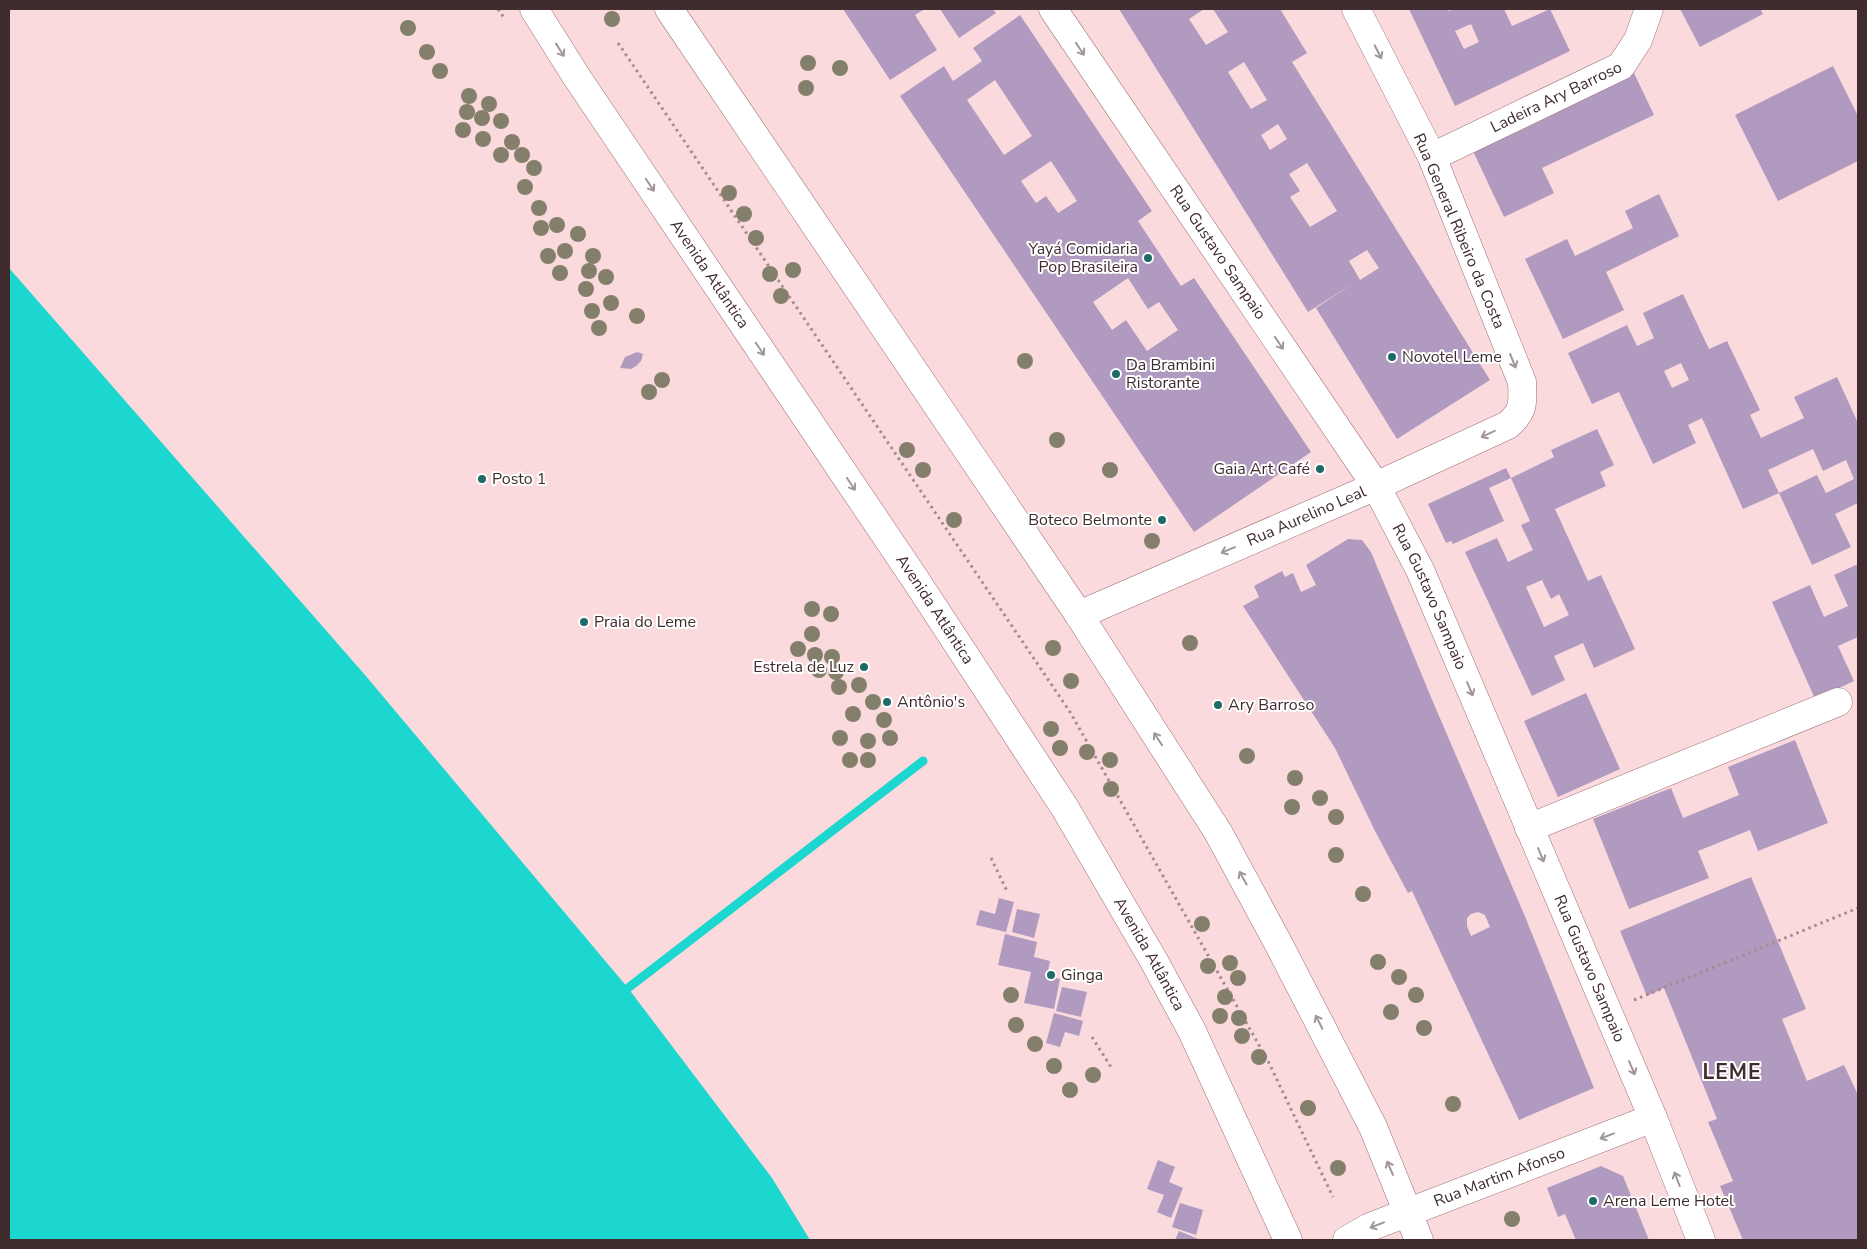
<svg xmlns="http://www.w3.org/2000/svg" width="1867" height="1249" viewBox="0 0 1867 1249" font-family="'Nunito Sans',sans-serif">
	<style>
		.water { fill: #1cd6d0 }
		.lines { fill: none; stroke-linecap: round; stroke-linejoin: round }
		.stream { stroke: #1cd6d0; stroke-width: 9 }
		.building { fill: #b19ac0; fill-rule: evenodd }
		.minor-casing { stroke: #9d6f74; stroke-width: 29 }
		.tertiary-casing { stroke: #9d6f74; stroke-width: 29 }
		.path { stroke: #a58b8d; stroke-width: 3; stroke-dasharray: 2.5 4; stroke-linecap: butt }
		.minor { stroke: #fff; stroke-width: 28 }
		.tertiary { stroke: #fff; stroke-width: 28 }
		.tree { fill: #837f6b }
		.oneway { stroke: #a09696 }
		.poi-dot { fill: #1d6a67; stroke: #fff; stroke-width: 2 }
		.labels { text-anchor: middle; dominant-baseline: central; stroke-width: 4; stroke-linejoin: round; paint-order: stroke }
		.street-label { font-size: 16px; fill: #402c2e; stroke: #fff }
		.poi-label { font-size: 16px; fill: #402c2e; stroke: #fff; text-anchor: start }
		.district-label { font-size: 21px; font-weight: bold; letter-spacing: 1px; fill: #402c2e; stroke: #fff }
	</style>
	<rect width="100%" height="100%" fill="#fadadd"/>
	<path class="water" d="M9,268L365,675L628,988L772,1178L810,1240H9Z"/>
	<g class="lines">
		<path class="stream" d="M628,988L923,761"/>
	</g>
	<path class="building" d="M843,9H925L915,15L937,50L890,80Z
		M940,9H993L996,13L959,38Z
		M1119,9H1204L1189,19L1206,45L1228,32L1213,9H1280L1307,53L1292,62L1490,380L1397,439L1316,308L1354,283L1308,312ZM1244,62L1267,100L1251,109L1228,72ZM1278,124L1287,139L1270,150L1261,135ZM1307,163L1337,211L1310,227L1290,197L1300,191L1289,174ZM1367,250L1379,268L1360,280L1349,261Z
		M1409,9H1447L1449,11L1454,9H1504L1512,26L1550,9L1570,51L1455,106ZM1471,24L1479,42L1464,49L1455,31Z
		M1680,9H1760L1763,14L1700,47Z
		M1020,15L1152,211L1138,221L1181,286L1194,278L1311,452L1194,532L900,96L944,66L953,81L982,61L973,48ZM995,80L1032,136L1004,155L967,100ZM1051,161L1077,201L1058,213L1046,196L1036,203L1021,181ZM1128,278L1148,309L1159,302L1178,330L1147,351L1126,320L1112,330L1093,302Z
		M1833,66L1858,116V161L1778,201L1735,115Z
		M1634,73L1654,115L1542,168L1554,193L1504,217L1472,149Z
		M1659,194L1679,236L1606,272L1624,310L1563,339L1525,259L1567,239L1575,256L1633,228L1625,211Z
		M1683,294L1709,349L1727,341L1760,410L1750,415L1761,438L1804,418L1794,397L1837,377L1858,423V503L1835,514L1851,547L1812,565L1779,493L1817,475L1826,493L1854,479L1846,460L1823,471L1813,449L1768,470L1779,493L1743,509L1702,418L1688,425L1696,443L1653,464L1619,392L1592,404L1568,353L1627,325L1637,346L1654,338L1643,313ZM1681,363L1689,380L1672,388L1664,371Z
		M637,352L643,354L641,361L636,366L631,369L620,368L625,357Z
		M1597,429L1614,465L1600,472L1606,486L1555,509L1588,581L1601,575L1635,649L1594,668L1583,643L1554,656L1565,680L1532,696L1465,552L1497,538L1508,562L1533,550L1521,525L1530,521L1511,478L1489,488L1504,521L1453,544L1451,541L1446,543L1428,504L1506,468L1511,478L1554,457L1551,450ZM1542,580L1551,599L1559,594L1569,615L1544,627L1526,587Z
		M1348,539L1362,540L1371,552L1433,702L1524,914L1594,1088L1519,1120L1412,891L1408,893L1375,831L1335,748L1243,606L1259,597L1254,586L1282,571L1285,577L1293,573L1301,592L1316,585L1306,565ZM1478,912L1485,915L1490,927L1471,936L1467,926V918L1471,914Z
		M1858,564V637L1838,646L1854,681L1815,699L1772,602L1810,585L1824,617L1848,606L1834,575Z
		M1586,693L1620,769L1558,797L1524,721Z
		M1795,740L1828,823L1758,851L1750,830L1698,851L1709,878L1629,909L1593,819L1671,788L1683,818L1739,795L1728,767Z
		M1751,877L1806,1009L1782,1019L1807,1081L1844,1065L1858,1095V1240H1743L1720,1186L1733,1181L1708,1122L1717,1119L1664,988L1647,996L1620,931Z
		M999,898L1014,902L1006,932L976,925L980,910L995,914Z
		M1017,909L1040,914L1034,938L1012,932Z
		M1005,934L1037,942L1034,957L1050,961L1047,976L1060,979L1054,1009L1024,1003L1031,972L998,965Z
		M1062,987L1087,992L1081,1017L1056,1011Z
		M1054,1013L1083,1021L1079,1036L1065,1032L1060,1047L1046,1043Z
		M1158,1160L1175,1167L1169,1182L1183,1188L1171,1218L1157,1212L1164,1195L1147,1189Z
		M1601,1166L1623,1176L1649,1240H1576L1565,1214L1558,1217L1547,1188Z
		M1180,1203L1203,1210L1196,1235L1172,1227Z
		M1179,1231L1201,1240H1175Z"/>
	<g class="lines">
		<defs>
			<g id="minor">
				<path id="s1" d="M1053,9L1376,486L1420,570L1653,1118L1701,1240"/>
				<path id="s2" d="M1432,157L1621,66L1638,40L1649,9"/>
				<path id="s3" d="M1079,615L1376,486L1508,425C1524,411 1523,403 1522,382L1432,157L1356,9"/>
				<path d="M1529,828L1838,702"/>
				<path id="s4" d="M1347,1240L1370,1227L1653,1118"/>
			</g>
			<g id="tertiary">
				<path id="s5" d="M534,9L576,76L915,579L1065,808L1154,961L1192,1031L1288,1240"/>
				<path d="M669,9L1079,615L1218,832L1277,941L1373,1127L1419,1240"/>
			</g>
		</defs>
		<use href="#minor" class="minor-casing"/>
		<use href="#tertiary" class="tertiary-casing"/>
		<path class="path" d="M498,9L505,19
			M618,43L1070,712L1268,1061L1333,1197
			M991,858L1007,891
			M1634,1000L1858,908
			M1092,1037L1111,1067"/>
		<use href="#minor" class="minor"/>
		<use href="#tertiary" class="tertiary"/>
	</g>
	<g class="tree">
		<circle cx="612" cy="19" r="8"/>
		<circle cx="408" cy="28" r="8"/>
		<circle cx="427" cy="52" r="8"/>
		<circle cx="808" cy="63" r="8"/>
		<circle cx="840" cy="68" r="8"/>
		<circle cx="440" cy="71" r="8"/>
		<circle cx="806" cy="88" r="8"/>
		<circle cx="469" cy="96" r="8"/>
		<circle cx="489" cy="104" r="8"/>
		<circle cx="467" cy="112" r="8"/>
		<circle cx="482" cy="118" r="8"/>
		<circle cx="501" cy="121" r="8"/>
		<circle cx="463" cy="130" r="8"/>
		<circle cx="483" cy="139" r="8"/>
		<circle cx="512" cy="142" r="8"/>
		<circle cx="501" cy="155" r="8"/>
		<circle cx="522" cy="155" r="8"/>
		<circle cx="534" cy="168" r="8"/>
		<circle cx="525" cy="187" r="8"/>
		<circle cx="729" cy="193" r="8"/>
		<circle cx="539" cy="208" r="8"/>
		<circle cx="744" cy="214" r="8"/>
		<circle cx="557" cy="225" r="8"/>
		<circle cx="541" cy="228" r="8"/>
		<circle cx="578" cy="234" r="8"/>
		<circle cx="756" cy="238" r="8"/>
		<circle cx="565" cy="251" r="8"/>
		<circle cx="548" cy="256" r="8"/>
		<circle cx="593" cy="256" r="8"/>
		<circle cx="793" cy="270" r="8"/>
		<circle cx="589" cy="271" r="8"/>
		<circle cx="560" cy="273" r="8"/>
		<circle cx="770" cy="274" r="8"/>
		<circle cx="606" cy="277" r="8"/>
		<circle cx="586" cy="289" r="8"/>
		<circle cx="781" cy="296" r="8"/>
		<circle cx="611" cy="303" r="8"/>
		<circle cx="592" cy="311" r="8"/>
		<circle cx="637" cy="316" r="8"/>
		<circle cx="599" cy="328" r="8"/>
		<circle cx="1025" cy="361" r="8"/>
		<circle cx="662" cy="380" r="8"/>
		<circle cx="649" cy="392" r="8"/>
		<circle cx="1057" cy="440" r="8"/>
		<circle cx="907" cy="450" r="8"/>
		<circle cx="923" cy="470" r="8"/>
		<circle cx="1110" cy="470" r="8"/>
		<circle cx="954" cy="520" r="8"/>
		<circle cx="1152" cy="541" r="8"/>
		<circle cx="812" cy="609" r="8"/>
		<circle cx="831" cy="614" r="8"/>
		<circle cx="812" cy="634" r="8"/>
		<circle cx="1190" cy="643" r="8"/>
		<circle cx="1053" cy="648" r="8"/>
		<circle cx="798" cy="649" r="8"/>
		<circle cx="815" cy="655" r="8"/>
		<circle cx="832" cy="657" r="8"/>
		<circle cx="819" cy="670" r="8"/>
		<circle cx="836" cy="672" r="8"/>
		<circle cx="1071" cy="681" r="8"/>
		<circle cx="859" cy="685" r="8"/>
		<circle cx="839" cy="687" r="8"/>
		<circle cx="873" cy="702" r="8"/>
		<circle cx="853" cy="714" r="8"/>
		<circle cx="884" cy="720" r="8"/>
		<circle cx="1051" cy="729" r="8"/>
		<circle cx="840" cy="738" r="8"/>
		<circle cx="890" cy="738" r="8"/>
		<circle cx="868" cy="741" r="8"/>
		<circle cx="1060" cy="748" r="8"/>
		<circle cx="1087" cy="752" r="8"/>
		<circle cx="1247" cy="756" r="8"/>
		<circle cx="850" cy="760" r="8"/>
		<circle cx="868" cy="760" r="8"/>
		<circle cx="1110" cy="760" r="8"/>
		<circle cx="1295" cy="778" r="8"/>
		<circle cx="1111" cy="789" r="8"/>
		<circle cx="1320" cy="798" r="8"/>
		<circle cx="1292" cy="807" r="8"/>
		<circle cx="1336" cy="817" r="8"/>
		<circle cx="1336" cy="855" r="8"/>
		<circle cx="1363" cy="894" r="8"/>
		<circle cx="1202" cy="924" r="8"/>
		<circle cx="1378" cy="962" r="8"/>
		<circle cx="1230" cy="963" r="8"/>
		<circle cx="1208" cy="966" r="8"/>
		<circle cx="1399" cy="977" r="8"/>
		<circle cx="1238" cy="978" r="8"/>
		<circle cx="1011" cy="995" r="8"/>
		<circle cx="1416" cy="995" r="8"/>
		<circle cx="1225" cy="997" r="8"/>
		<circle cx="1391" cy="1012" r="8"/>
		<circle cx="1220" cy="1016" r="8"/>
		<circle cx="1239" cy="1018" r="8"/>
		<circle cx="1016" cy="1025" r="8"/>
		<circle cx="1424" cy="1028" r="8"/>
		<circle cx="1242" cy="1036" r="8"/>
		<circle cx="1035" cy="1044" r="8"/>
		<circle cx="1259" cy="1057" r="8"/>
		<circle cx="1054" cy="1066" r="8"/>
		<circle cx="1093" cy="1075" r="8"/>
		<circle cx="1070" cy="1090" r="8"/>
		<circle cx="1453" cy="1104" r="8"/>
		<circle cx="1308" cy="1108" r="8"/>
		<circle cx="1338" cy="1168" r="8"/>
		<circle cx="1512" cy="1219" r="8"/>
	</g>
	<defs><path id="oneway-shaft" d="M-6 0H5M1.5-3L5.5 0L1.5 3" fill="none" stroke-width="1.6" stroke-linecap="round" stroke-linejoin="round" transform="scale(1.25)"/></defs>
	<g class="oneway">
		<use href="#oneway-shaft" transform="translate(1080 49) rotate(56)"/>
		<use href="#oneway-shaft" transform="translate(560 50) rotate(58)"/>
		<use href="#oneway-shaft" transform="translate(1378 52) rotate(63)"/>
		<use href="#oneway-shaft" transform="translate(650 185) rotate(56)"/>
		<use href="#oneway-shaft" transform="translate(1279 343) rotate(56)"/>
		<use href="#oneway-shaft" transform="translate(760 349) rotate(56)"/>
		<use href="#oneway-shaft" transform="translate(1513 361) rotate(68)"/>
		<use href="#oneway-shaft" transform="translate(1488 434) rotate(155)"/>
		<use href="#oneway-shaft" transform="translate(851 484) rotate(56)"/>
		<use href="#oneway-shaft" transform="translate(1228 550) rotate(157)"/>
		<use href="#oneway-shaft" transform="translate(1470 689) rotate(67)"/>
		<use href="#oneway-shaft" transform="translate(1158 739) rotate(-123)"/>
		<use href="#oneway-shaft" transform="translate(1541 855) rotate(67)"/>
		<use href="#oneway-shaft" transform="translate(1243 878) rotate(-119)"/>
		<use href="#oneway-shaft" transform="translate(1319 1022) rotate(-117)"/>
		<use href="#oneway-shaft" transform="translate(1632 1068) rotate(67)"/>
		<use href="#oneway-shaft" transform="translate(1607 1136) rotate(159)"/>
		<use href="#oneway-shaft" transform="translate(1390 1168) rotate(-113)"/>
		<use href="#oneway-shaft" transform="translate(1677 1179) rotate(-111)"/>
		<use href="#oneway-shaft" transform="translate(1377 1225) rotate(159)"/>
	</g>
	<g class="poi-dot">
		<circle cx="1148" cy="258" r="5"/>
		<circle cx="1392" cy="357" r="5"/>
		<circle cx="1116" cy="374" r="5"/>
		<circle cx="1320" cy="469" r="5"/>
		<circle cx="482" cy="479" r="5"/>
		<circle cx="1162" cy="520" r="5"/>
		<circle cx="584" cy="622" r="5"/>
		<circle cx="864" cy="667" r="5"/>
		<circle cx="887" cy="702" r="5"/>
		<circle cx="1218" cy="705" r="5"/>
		<circle cx="1051" cy="975" r="5"/>
		<circle cx="1593" cy="1201" r="5"/>
	</g>
	<g class="labels">
		<g class="street-label">
			<text stroke="none"><textPath href="#s2" startOffset="138">Ladeira Ary Barroso</textPath></text>
			<text transform="translate(1459 231) rotate(67)">Rua General Ribeiro da Costa</text>
			<text stroke="none"><textPath href="#s1" startOffset="294">Rua Gustavo Sampaio</textPath></text>
			<text stroke="none"><textPath href="#s5" startOffset="318">Avenida Atlântica</textPath></text>
			<text stroke="none"><textPath href="#s3" startOffset="248">Rua Aurelino Leal</textPath></text>
			<text stroke="none"><textPath href="#s1" startOffset="699">Rua Gustavo Sampaio</textPath></text>
			<text stroke="none"><textPath href="#s5" startOffset="722">Avenida Atlântica</textPath></text>
			<text stroke="none"><textPath href="#s5" startOffset="1128">Avenida Atlântica</textPath></text>
			<text stroke="none"><textPath href="#s1" startOffset="1104">Rua Gustavo Sampaio</textPath></text>
			<text stroke="none"><textPath href="#s4" startOffset="165">Rua Martim Afonso</textPath></text>
		</g>
		<g class="poi-label">
			<text x="1138" y="249" text-anchor="end">Yayá Comidaria<tspan x="1138" dy="18">Pop Brasileira</tspan></text>
			<text x="1402" y="357">Novotel Leme</text>
			<text x="1126" y="365">Da Brambini<tspan x="1126" dy="18">Ristorante</tspan></text>
			<text x="1310" y="469" text-anchor="end">Gaia Art Café</text>
			<text x="492" y="479">Posto 1</text>
			<text x="1152" y="520" text-anchor="end">Boteco Belmonte</text>
			<text x="594" y="622">Praia do Leme</text>
			<text x="854" y="667" text-anchor="end">Estrela de Luz</text>
			<text x="897" y="702">Antônio's</text>
			<text x="1228" y="705">Ary Barroso</text>
			<text x="1061" y="975">Ginga</text>
			<text x="1603" y="1201">Arena Leme Hotel</text>
		</g>
		<g class="district-label">
			<text x="1732" y="1072">LEME</text>
		</g>
	</g>
	<rect width="1867" height="1249" fill="none" stroke="#402c2e" stroke-width="20"/>
</svg>
